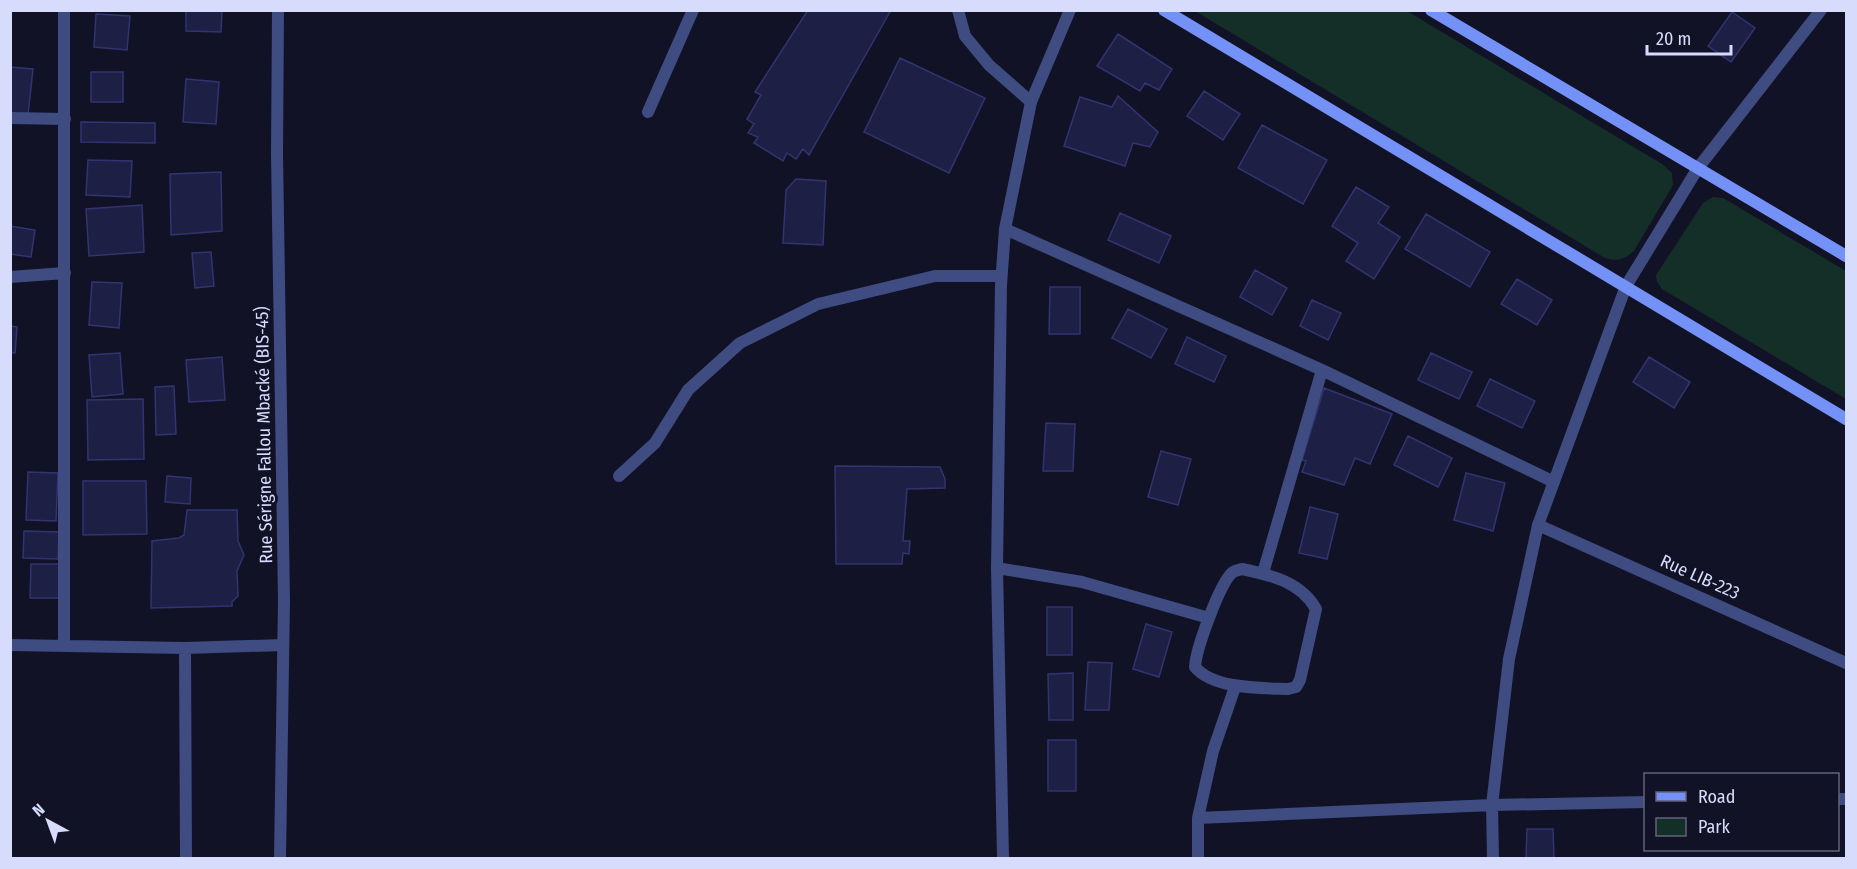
<svg xmlns="http://www.w3.org/2000/svg" width="1857" height="869" viewBox="0 0 1857 869" font-family="'Fira Sans Condensed',sans-serif">
	<style>
		.green { fill: #142f27 }
		.building { fill: #1e1f45; stroke: #313470; stroke-width: 1.5 }
		.lines { fill: none; stroke-linecap: round; stroke-linejoin: round }
		.lane { stroke: #3e4c82; stroke-width: 12 }
		.street { stroke: #3e4c82; stroke-width: 12 }
		.secondary { stroke: #7491f7; stroke-width: 12 }
		.labels { text-anchor: middle; dominant-baseline: central; stroke-width: 6; stroke-linejoin: round; paint-order: stroke }
		.street-label { font-size: 18px; fill: #d7dcfd; stroke: #111225 }
	</style>
	<rect width="100%" height="100%" fill="#111225"/>
	<path class="green" d="M1195,11H1407L1662,164L1672,173L1673,185L1634,251C1624,259 1618,262 1605,258Z
		M1713,197L1723,198L1846,271V399L1662,289L1657,282L1656,275L1703,203Z"/>
	<path class="building" d="M186,10H222L221,32L186,31Z
		M808,10H891L809,155L803,149L796,159L787,153L783,161L754,143L758,137L748,133L754,124L747,119L761,95L755,92Z
		M1732,12L1755,28L1731,62L1708,46Z
		M96,14L130,16L127,50L94,47Z
		M1118,34L1172,69L1159,90L1145,83L1140,91L1097,66Z
		M900,58L985,98L949,173L864,132Z
		M10,67L33,69L28,115L10,113Z
		M91,72H123V102H91Z
		M186,79L219,82L216,124L183,122Z
		M1204,91L1240,114L1223,140L1187,116Z
		M1118,96L1158,132L1150,147L1133,143L1125,166L1064,146L1080,97L1112,107Z
		M81,122L155,123V143L81,142Z
		M1262,125L1327,160L1303,204L1238,168Z
		M88,160L132,161L130,197L86,195Z
		M221,172L222,231L171,235L170,174Z
		M796,179L826,181L823,245L783,243L786,190Z
		M1356,187L1389,207L1378,223L1400,237L1374,279L1346,261L1358,243L1332,226Z
		M142,205L144,252L89,256L86,209Z
		M1120,213L1171,236L1159,263L1108,240Z
		M1426,214L1490,252L1470,287L1405,249Z
		M10,226L35,230L31,257L10,254Z
		M211,252L214,286L195,288L192,253Z
		M1255,270L1287,288L1272,315L1240,297Z
		M1517,279L1552,300L1537,325L1501,304Z
		M92,282L122,283L119,328L89,325Z
		M1050,287H1080V334H1049Z
		M1312,300L1341,313L1328,340L1300,326Z
		M1128,309L1167,329L1151,358L1112,338Z
		M10,326L17,327L15,353L10,352Z
		M1187,337L1226,356L1214,382L1175,364Z
		M120,353L123,394L92,397L89,355Z
		M1431,353L1472,372L1459,399L1418,380Z
		M222,357L225,400L189,402L186,360Z
		M1649,357L1690,382L1674,408L1633,382Z
		M1490,379L1535,401L1522,428L1477,406Z
		M174,386L176,434L156,435L155,387Z
		M1324,388L1392,414L1370,464L1355,458L1344,485L1302,472L1306,461L1302,460Z
		M143,399L144,459L88,460L87,400Z
		M1046,423L1075,424L1073,471H1043Z
		M1408,436L1452,458L1438,487L1394,465Z
		M1161,451L1191,459L1178,505L1148,497Z
		M835,466L940,467L945,479V488L907,489L903,541H910L909,554L903,553L902,564H836Z
		M28,472L58,473L56,521L26,520Z
		M1466,473L1505,483L1493,531L1454,520Z
		M167,476L191,478L190,504L165,502Z
		M83,481H146L147,534L83,535Z
		M1310,507L1338,514L1327,559L1299,553Z
		M187,510H237L238,541L244,555L237,571L238,596L232,602V606L151,608L152,541L179,538L184,535Z
		M24,531L59,532L58,559L23,558Z
		M31,564H60L59,598H30Z
		M1047,607H1072V655H1047Z
		M1146,624L1172,632L1159,677L1133,669Z
		M1088,662L1112,663L1109,710H1085Z
		M1073,673V720H1049L1048,674Z
		M1048,740H1076V791H1048Z
		M1527,829H1553L1554,858H1526Z"/>
	<g class="lines">
		<path class="lane" d="M958,10L965,36L989,65L1031,102
			M648,112L693,10
			M619,476L655,443L688,390L740,343L818,304L935,276H1001"/>
		<path class="street" d="M278,10L277,154L284,601L280,858
			M10,118L65,119
			M1005,229L1322,370L1554,482
			M10,277L65,273
			M1538,525L1846,663
			M997,568L1082,582L1209,618
			M1242,569C1271,575 1301,582 1316,609L1300,680L1296,687L1288,689C1261,688 1213,689 1195,667C1196,649 1220,582 1233,572C1236,570 1239,570 1242,569Z
			M1263,573L1322,370
			M10,645L185,648L283,645
			M64,646V10
			M185,648L186,858
			M1838,799H1846
			M1198,818L1492,805L1646,802
			M1003,858L997,568L1001,285L1005,229L1031,102L1070,10
			M1198,858V818L1213,751L1235,687
			M1493,858L1492,805L1509,659L1538,525L1626,286L1698,168L1821,10"/>
		<path class="secondary" d="M1164,10L1846,419
			M1431,10L1846,256"/>
	</g>
	<g class="labels">
		<g class="street-label">
			<text transform="translate(264 435) rotate(-91)">Rue Sérigne Fallou Mbacké (BIS-45)</text>
			<text transform="translate(1700 577) rotate(24)">Rue LIB-223</text>
		</g>
	</g>
	<rect width="1857" height="869" fill="none" stroke="#d7dcfd" stroke-width="24"/>
	<rect x="1644" y="773" width="195" height="78" fill="#111225" stroke="#60637b" stroke-width="1.5"/>
	<rect x="1656" y="792" width="30" height="9" fill="#7491f7" stroke="#60637b" stroke-width="1.5"/>
	<text x="1698" y="803" font-size="18" fill="#d7dcfd">Road</text>
	<rect x="1656" y="818" width="30" height="18" fill="#142f27" stroke="#60637b" stroke-width="1.5"/>
	<text x="1698" y="833" font-size="18" fill="#d7dcfd">Park</text>
	<g transform="translate(48 821) rotate(319)" stroke="#111225" stroke-width="4.5" paint-order="stroke">
	<path d="M0-4.5L10 22L0 15L-10 22Z" fill="#d7dcfd"/>
	<text y="-9" font-size="16" font-weight="bold" text-anchor="middle" fill="#d7dcfd">N</text>
	</g>
	<path d="M1647 45v9h84v-9" fill="none" stroke="#d7dcfd" stroke-width="3"/>
	<text x="1656" y="45" font-size="18" fill="#d7dcfd" stroke="#111225" stroke-width="4.5" paint-order="stroke">20 m</text>
</svg>
